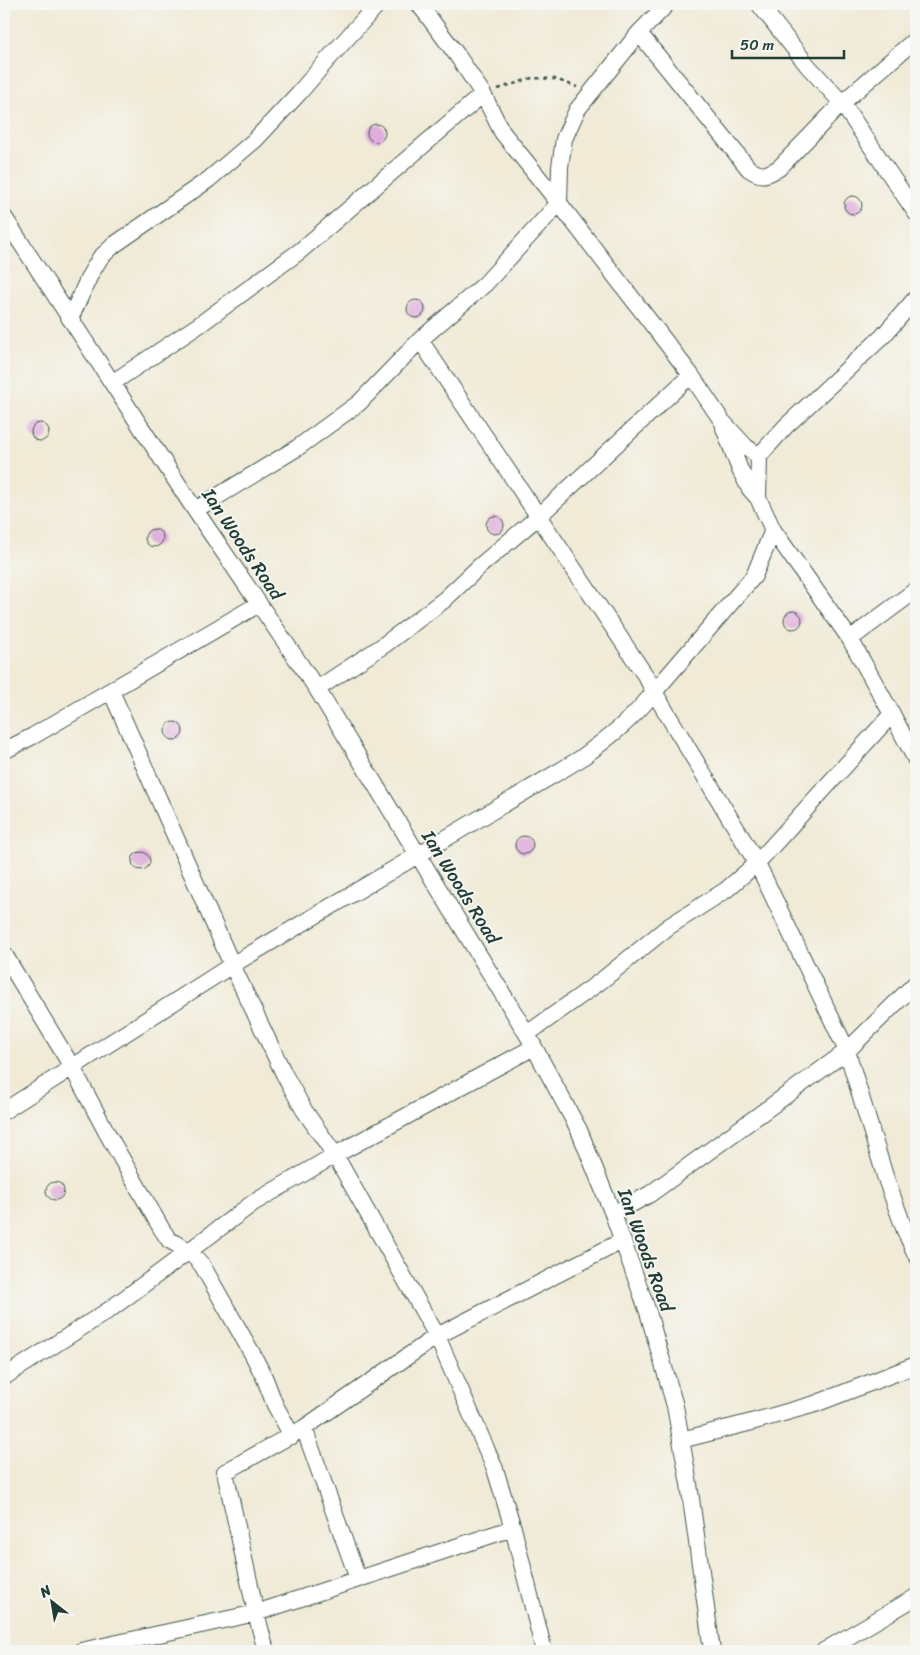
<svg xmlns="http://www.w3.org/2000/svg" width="920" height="1655" viewBox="0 0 920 1655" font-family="Sriracha,sans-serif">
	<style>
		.building { fill: #e0aedc }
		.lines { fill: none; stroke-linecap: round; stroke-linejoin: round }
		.minor-casing { stroke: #3e574c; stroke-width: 18 }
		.path { stroke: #3e574c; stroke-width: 2.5; stroke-dasharray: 4 4; stroke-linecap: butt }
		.minor { stroke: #fff; stroke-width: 16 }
		.labels { text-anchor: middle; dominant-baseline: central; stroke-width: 4; stroke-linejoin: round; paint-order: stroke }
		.street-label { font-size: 19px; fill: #1f3d34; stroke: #f6f6f2 }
	</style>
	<rect width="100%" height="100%" fill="#f6f6f2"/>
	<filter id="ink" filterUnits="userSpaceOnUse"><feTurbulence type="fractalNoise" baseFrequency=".02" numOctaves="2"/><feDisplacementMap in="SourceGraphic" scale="10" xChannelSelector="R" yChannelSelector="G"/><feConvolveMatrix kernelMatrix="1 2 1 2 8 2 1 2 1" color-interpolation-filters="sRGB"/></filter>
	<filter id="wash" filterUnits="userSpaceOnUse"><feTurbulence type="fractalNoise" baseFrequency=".0096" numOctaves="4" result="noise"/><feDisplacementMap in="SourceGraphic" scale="20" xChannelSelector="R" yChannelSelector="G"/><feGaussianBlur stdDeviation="1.12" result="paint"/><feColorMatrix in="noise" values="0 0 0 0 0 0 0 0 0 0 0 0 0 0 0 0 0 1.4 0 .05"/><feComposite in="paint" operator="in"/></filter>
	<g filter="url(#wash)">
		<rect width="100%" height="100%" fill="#f0ead6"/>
		<g id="blocks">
			<path class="building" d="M367 133a9 9 0 1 1 18 0a9 9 0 1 1-18 0Z
				M844 205a9 9 0 1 1 18 0a9 9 0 1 1-18 0Z
				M407 309a9 9 0 1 1 18 0a9 9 0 1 1-18 0Z
				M31 432a9 9 0 1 1 18 0a9 9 0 1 1-18 0Z
				M486 525a9 9 0 1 1 18 0a9 9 0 1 1-18 0Z
				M145 538a9 9 0 1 1 18 0a9 9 0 1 1-18 0Z
				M784 620a9 9 0 1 1 18 0a9 9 0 1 1-18 0Z
				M165 731a9 9 0 1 1 18 0a9 9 0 1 1-18 0Z
				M515 845a9 9 0 1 1 18 0a9 9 0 1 1-18 0Z
				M132 861a9 9 0 1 1 18 0a9 9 0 1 1-18 0Z
				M46 1191a9 9 0 1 1 18 0a9 9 0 1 1-18 0Z"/>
		</g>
	</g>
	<g filter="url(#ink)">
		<use href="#blocks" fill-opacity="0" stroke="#3e574c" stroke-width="1"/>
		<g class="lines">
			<defs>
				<path id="minor" d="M419,4L457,55L483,94L502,132L559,203L691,375L722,421L746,447L759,456L786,426L883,336L916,298
					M759,4L808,66L842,103L916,213
					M639,33L749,169C763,178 766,175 779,168L842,103L916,39
					M4,217L195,510L317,689L527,1034L579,1130L613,1214L648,1312L675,1406L689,1484L712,1651
					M70,319L90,275L100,258L114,245L208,180L255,140L299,93L329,58L378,4
					M112,383L199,325L300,251L483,94
					M724,428L740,470L750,489L758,498L773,530L850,639
					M758,498L759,456
					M195,510L297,448L359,403L420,340L485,284L559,203L560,167L564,139L577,110L639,33L667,4
					M773,530L754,576L654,692L757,863L847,1051L885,1176L904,1228L916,1255
					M317,689L384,645L444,600L481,565L539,516L691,375
					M111,691L232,965L284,1074L304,1110L335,1155L437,1336L495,1469L513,1528L544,1651
					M892,714L916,760
					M4,751L33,736L259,604
					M4,954L72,1067L107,1133L161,1228L169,1240L189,1251L253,1203L335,1155L534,1047
					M527,1034L601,981L668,927L726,890L757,863L892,714L850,639L916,590
					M4,1111L232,965L580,759C607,739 633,719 654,692L647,678L420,340
					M613,1214L650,1194L847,1051L916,983
					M4,1377L109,1310L189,1251L202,1265L253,1355L265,1379L275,1405L292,1436
					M304,1428L358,1579
					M681,1440L748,1423L815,1404L916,1365
					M81,1651L256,1613L225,1472L304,1428L437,1336L622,1241
					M266,1651L256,1613L513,1528
					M824,1651L916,1597"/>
			</defs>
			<use href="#minor" class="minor-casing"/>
			<path class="path" d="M498,89L532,78L555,79L577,87"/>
			<use href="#minor" class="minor"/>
		</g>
	</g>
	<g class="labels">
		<g class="street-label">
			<text transform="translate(243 544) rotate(56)">Ian Woods Road</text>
			<text transform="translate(461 887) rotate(58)">Ian Woods Road</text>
			<text transform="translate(646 1250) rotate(70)">Ian Woods Road</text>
		</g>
	</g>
	<rect width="920" height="1655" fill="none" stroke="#f6f6f2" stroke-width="20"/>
	<g transform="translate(52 1602) rotate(329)" stroke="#f6f6f2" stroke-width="4" paint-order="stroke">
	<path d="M0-4L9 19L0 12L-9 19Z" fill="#1f3d34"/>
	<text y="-8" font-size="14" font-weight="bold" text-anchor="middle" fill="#1f3d34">N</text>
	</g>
	<path d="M732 50v8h112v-8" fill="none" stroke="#1f3d34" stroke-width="2.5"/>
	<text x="740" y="50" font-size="15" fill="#1f3d34" stroke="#f6f6f2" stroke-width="4" paint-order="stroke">50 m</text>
</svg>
